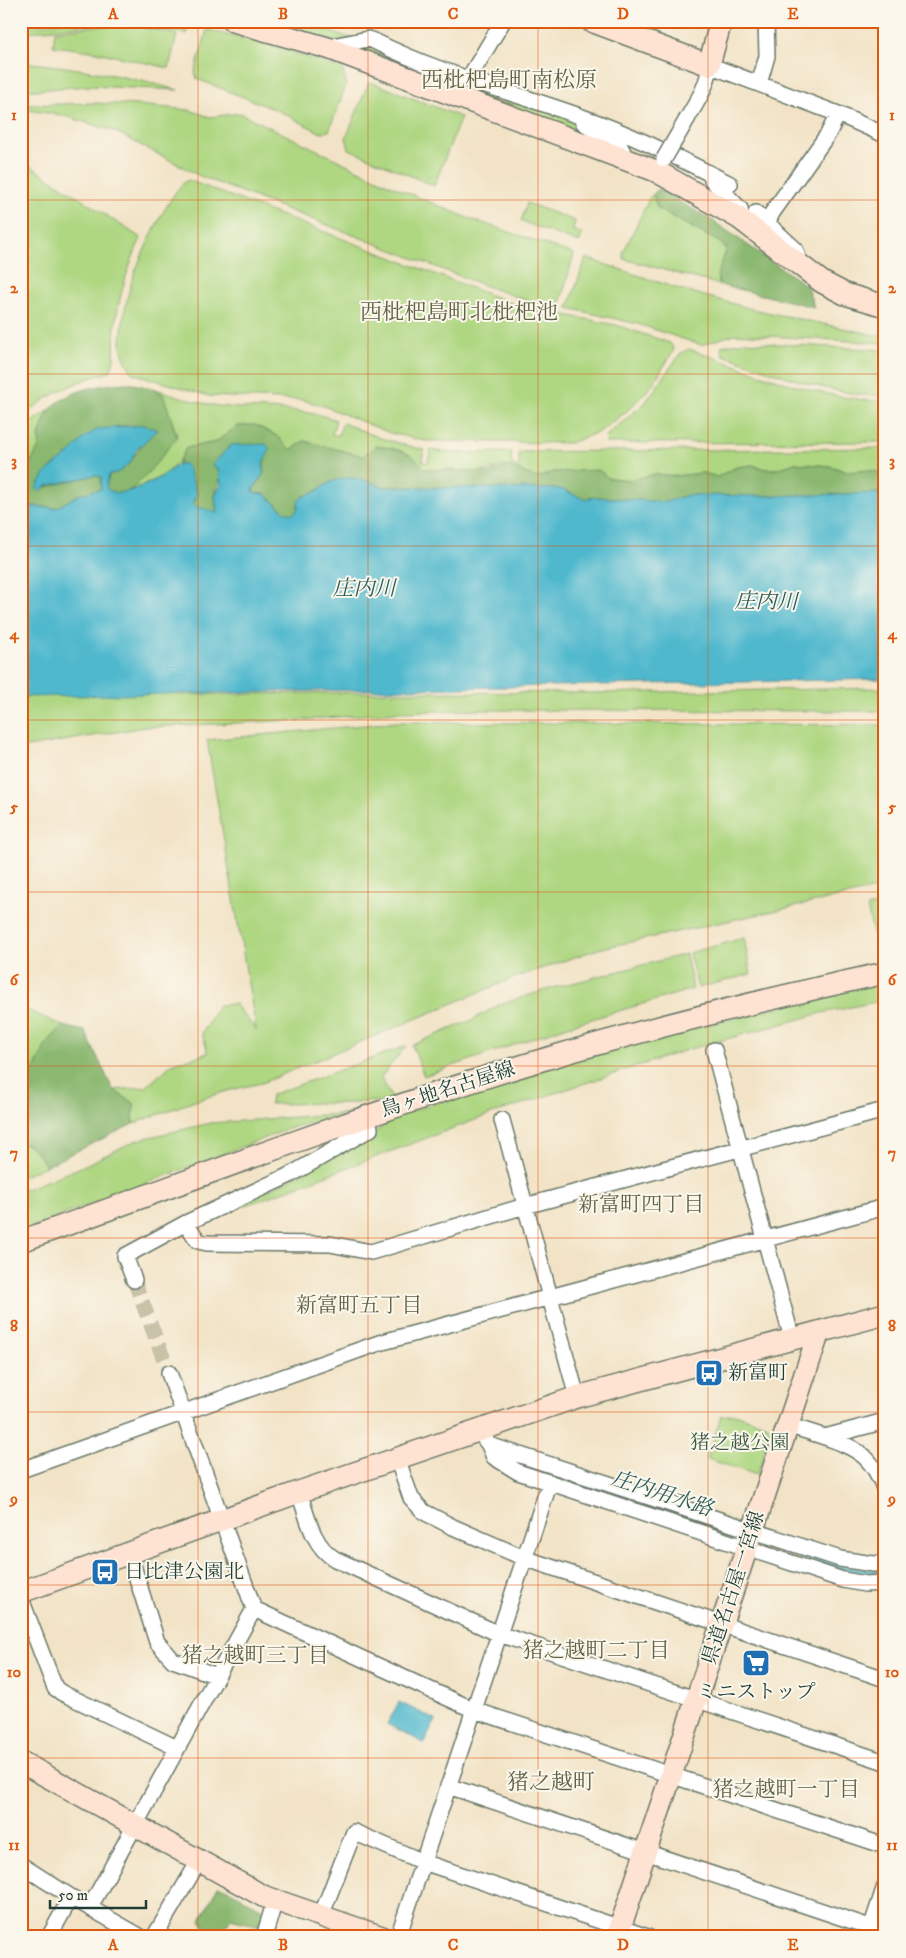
<svg xmlns="http://www.w3.org/2000/svg" width="906" height="1958" viewBox="0 0 906 1958" font-family="'IM FELL DW Pica','Noto Serif JP',serif">
	<style>
		.green { fill: #afd782; stroke: #678a5b }
		.forest { fill: #8bb870; stroke: #557a52 }
		.water { fill: #4fb8cd; stroke: #377a80 }
		.lines { fill: none; stroke-linecap: round; stroke-linejoin: round }
		.stream { stroke: #4fb8cd; stroke-width: 4 }
		.street-tunnel { stroke: #c8c2a9; stroke-width: 15; stroke-dasharray: 15 8; stroke-linecap: butt }
		.street-casing { stroke: #697767; stroke-width: 18 }
		.secondary-casing { stroke: #697767; stroke-width: 24 }
		.street { stroke: #fff; stroke-width: 15 }
		.secondary { stroke: #fee3d2; stroke-width: 21 }
		.street-bridge-casing { stroke: #697767; stroke-width: 18; stroke-linecap: butt }
		.street-bridge { stroke: #fff; stroke-width: 15 }
		.grid { fill: none; stroke: #de580e; stroke-width: 1; stroke-opacity: 0.55 }
		.labels { text-anchor: middle; dominant-baseline: central; stroke-width: 4; stroke-linejoin: round; paint-order: stroke }
		.street-label { font-size: 20px; fill: #1f3d34; stroke: #fbf7ec }
		.poi-label { font-size: 20px; fill: #1f3d34; stroke: #fbf7ec; text-anchor: start }
		.park-label { font-size: 20px; fill: #3c5c44; stroke: #fbf7ec }
		.water-label { font-size: 21px; font-style: italic; fill: #2b5c5a; stroke: #fbf7ec }
		.neighbourhood-label { font-size: 21px; fill: #626346; stroke: #fbf7ec }
		.quarter-label { font-size: 22px; fill: #626346; stroke: #fbf7ec }
		.neatline { fill: none; stroke: #de580e; stroke-width: 2 }
		.grid-label { font-size: 16px; text-anchor: middle; font-weight: bold; fill: #de580e }
	</style>
	<rect width="100%" height="100%" fill="#fbf7ec"/>
	<filter id="ink" filterUnits="userSpaceOnUse"><feTurbulence type="fractalNoise" baseFrequency=".02" numOctaves="2"/><feDisplacementMap in="SourceGraphic" scale="10" xChannelSelector="R" yChannelSelector="G"/><feConvolveMatrix kernelMatrix="1 2 1 2 8 2 1 2 1" color-interpolation-filters="sRGB"/></filter>
	<filter id="wash" filterUnits="userSpaceOnUse"><feTurbulence type="fractalNoise" baseFrequency=".0096" numOctaves="4" result="noise"/><feDisplacementMap in="SourceGraphic" scale="20" xChannelSelector="R" yChannelSelector="G"/><feGaussianBlur stdDeviation="1.12" result="paint"/><feColorMatrix in="noise" values="0 0 0 0 0 0 0 0 0 0 0 0 0 0 0 0 0 1.4 0 .05"/><feComposite in="paint" operator="in"/></filter>
	<g filter="url(#wash)">
		<rect width="100%" height="100%" fill="#f2e3c6"/>
		<path class="green" d="M67,21H146L148,25L187,31V34L153,29L131,23L87,25L21,33V28Z
			M263,21H306L336,34L354,39L331,42Z
			M131,25L177,35L169,68L92,51L53,46L55,31L88,27Z
			M207,30L274,46L343,69L346,85L329,131L321,133L279,111L197,79L195,72Z
			M368,42L472,81L497,103L346,47Z
			M21,62C75,67 126,76 178,90L89,86L21,91Z
			M371,82L461,117L434,186L349,149L346,138L368,84Z
			M483,86L576,116L611,147L509,106Z
			M94,103L137,105L189,110L210,117L240,113L392,186L468,218L574,254L559,307L523,299L483,285L200,176L114,131L61,115L21,109L25,105Z
			M21,160L141,238C128,266 119,295 115,327C113,342 117,358 110,372C77,381 46,394 21,419Z
			M188,180L519,306L616,325L670,343L674,350L650,388L626,412L599,432L570,443L426,441L390,433L324,406L303,400L209,396L132,373C126,362 121,354 121,341C122,322 126,302 131,284C136,265 172,186 188,180Z
			M653,195L658,209L719,242L727,249L717,276L720,285L624,259L623,253L650,197Z
			M527,203L575,221L573,230L582,234L579,243L521,221Z
			M586,258L676,288L752,309L885,337V343L735,334L701,345L638,324L568,308Z
			M744,342L885,350V396C829,396 775,372 723,355L721,346Z
			M689,349C752,370 818,400 885,401V442L606,443L607,435L645,403L681,353Z
			M152,388C173,394 196,403 219,406C258,411 298,406 336,420L332,434L338,436L343,423L380,438L424,450L422,461L427,463L431,450L451,453L511,452L512,465L519,466V452L885,448V474L869,470L848,472L830,466L795,463L777,469H766L752,465L737,467L717,477L703,473L675,476L655,474L631,480L554,472L537,478L502,466C479,477 467,469 444,469C437,469 431,470 424,469L421,464L370,452L363,456L304,441L291,450L277,436L255,425L238,426L216,442L187,448C169,478 158,477 130,491L177,437L163,394Z
			M50,410L39,435L40,446L23,476L21,487V432L26,425Z
			M158,687L179,695L395,692L593,693L885,688V711L473,710L397,712L303,720L146,727L21,748V688Z
			M397,722L885,725V887L598,949L511,979L262,1083C217,1091 176,1108 133,1124L134,1103L113,1090L146,1087L172,1064L208,1053L202,1033L219,1005L235,1004L256,1030L207,740Z
			M885,904V944L876,946L867,907Z
			M744,938L751,974L698,988L689,953Z
			M686,954L693,989L568,1026L424,1076L412,1045L472,1020L499,1005L545,990Z
			M885,980V1000L822,1013L690,1049L494,1113L204,1221L292,1178L380,1129L392,1117L577,1058Z
			M21,1007L63,1026L47,1043L32,1074L27,1068L21,1070Z
			M406,1046L381,1077L392,1099C380,1104 369,1100 356,1103L270,1104L271,1095Z
			M352,1113L294,1127L21,1231V1191L79,1168L137,1140L211,1123Z
			M21,1143C33,1144 40,1157 46,1166L21,1177Z
			M735,1414L773,1427L757,1475L707,1459L721,1416Z"/>
		<path class="forest" d="M658,189L713,221L807,286L814,307L720,285L717,276L727,249L719,242L658,209L653,195Z
			M128,383L152,388L163,394L177,437C167,449 143,482 130,490C122,495 111,494 106,487L109,475L119,472L130,462L144,442V425C135,426 124,425 117,427C82,438 63,459 38,483L42,488L96,475L101,477V489L80,494L56,508L27,505C16,481 27,470 38,449C41,444 38,440 40,434C41,428 46,415 50,410C67,389 104,384 128,383Z
			M255,425L277,436L291,450L304,441L363,456L375,446C395,448 413,451 424,469L489,473L509,466L537,478L554,472L599,470L608,478L631,480L655,474L675,476L703,473L717,477L737,467L752,465L766,469H777L795,463L830,466L848,472L869,470L885,474V493L768,496L688,495L666,502L596,497L584,499L561,489L382,487C358,475 339,474 317,491C312,494 303,495 299,500C298,503 298,509 296,512L292,514L285,512L265,494L255,493L253,490L264,473V459L212,466L218,469C222,482 219,481 216,492C214,498 216,508 217,513L193,506L196,498L181,463L177,465L186,448L216,442L237,426Z
			M63,1026L85,1031L113,1090L134,1103L133,1124L46,1166C40,1157 33,1144 21,1143V1070L27,1068L32,1073L47,1043Z
			M218,1886L224,1887L261,1908L264,1910L259,1926L230,1919L228,1924L222,1926L219,1937H213V1931L203,1925L201,1920Z"/>
		<path class="water" d="M144,425L157,430L136,450L131,462L119,472L109,475L106,487C115,501 149,484 161,477C168,473 173,467 181,463L187,466L197,493L193,505L217,513L215,496L221,484L218,469L212,465L231,445L266,444L270,450L263,463L264,473L253,490L255,493L265,494L285,512L292,514L296,512C298,509 298,503 299,500C303,495 312,494 317,491C339,474 358,475 382,487L561,489L584,499L596,497L666,502L688,495L768,496L885,493V679L21,697V506L56,508L80,494L101,489V477L96,475L46,486L40,491L36,488L47,471L71,452L85,437L98,429Z
			M399,1702L436,1720L424,1743L387,1724Z"/>
		<g class="lines">
			<path class="stream" d="M576,1482L739,1535
				M804,1557C831,1565 856,1573 885,1571"/>
		</g>
	</g>
	<g filter="url(#ink)">
		<g class="lines">
			<path class="street-tunnel" d="M134,1280L169,1373"/>
			<defs>
				<path id="street" d="M334,50L337,45L368,39L374,41C440,74 513,92 582,117C633,135 682,159 730,184
					M469,78L503,21
					M759,84L767,56L766,21
					M687,119C696,103 710,83 709,65L838,114L885,135
					M583,122L621,148L623,152L622,158
					M712,180L740,209L741,214L739,218
					M756,213L795,249L799,260
					M768,222L772,213L828,134L838,114
					M714,1050L792,1339
					M502,1120L577,1397
					M186,1223L198,1241L207,1243L330,1244L371,1252L525,1206L885,1110
					M134,1280L125,1256L186,1223L290,1175L370,1129L368,1116
					M169,1373L254,1609L474,1710L885,1846
					M787,1425C808,1432 844,1441 861,1454C872,1462 881,1478 885,1491
					M478,1430L489,1445L840,1559L873,1564L885,1563
					M825,1437L885,1421
					M489,1445L494,1457L518,1472L843,1580L865,1584L885,1583
					M397,1458L411,1498L424,1512L453,1527L524,1558L885,1679
					M21,1470L379,1343L885,1207
					M299,1492C307,1515 312,1546 335,1559L499,1634L885,1762
					M129,1553L157,1642L173,1660L217,1676
					M21,1599L55,1688L62,1693L177,1748
					M448,1786L885,1932
					M21,1865L71,1897L141,1937
					M90,1907L254,1609
					M321,1916L354,1832L423,1862L648,1937
					M49,1937L71,1897
					M154,1937L199,1861
					M264,1937L275,1900
					M398,1937L550,1482
					M868,1937L885,1886"/>
				<path id="secondary" d="M233,21L328,48L656,171L739,218L822,282L845,294L885,306
					M591,21L709,65L721,21
					M21,1241C189,1181 357,1116 528,1064C645,1029 765,999 885,973
					M21,1592L299,1492L577,1397L885,1314
					M21,1762L263,1896L382,1937
					M617,1937L819,1332"/>
			</defs>
			<use href="#street" class="street-casing"/>
			<use href="#secondary" class="secondary-casing"/>
			<use href="#street" class="street"/>
			<use href="#secondary" class="secondary"/>
			<defs>
				<path id="street-bridge" d="M664,159L687,119"/>
			</defs>
			<use href="#street-bridge" class="street-bridge-casing"/>
			<use href="#street-bridge" class="street-bridge"/>
		</g>
	</g>
	<path class="grid" d="M198,21V1937M368,21V1937M538,21V1937M708,21V1937M21,200H885M21,374H885M21,546H885M21,720H885M21,892H885M21,1066H885M21,1238H885M21,1412H885M21,1585H885M21,1758H885"/>
	<defs>
		<symbol id="bus-square" viewBox="-11 -11 22 22"><rect x="-9" y="-9" width="18" height="18" rx="4" fill="#1f6fb2" stroke="#fbf7ec"/><path d="M-5-6H5V4H4V6H2V4H-2V6H-4V4H-5ZM-3.5-4V0h7V-4ZM-3.5 1.2v1.5H-2V1.2ZM2 1.2v1.5H3.5V1.2Z" fill="#fff"/></symbol>
		<symbol id="supermarket-square" viewBox="-11 -11 22 22"><rect x="-9" y="-9" width="18" height="18" rx="4" fill="#1f6fb2" stroke="#fbf7ec"/><path d="M-6-5.5h2.5l.6 2H6L4.5 2H-2.5L-4.4-4H-6ZM-1.5 3.2a1.3 1.3 0 1 0 .1 0ZM3 3.2a1.3 1.3 0 1 0 .1 0Z" fill="#fff"/></symbol>
	</defs>
	<g fill-rule="evenodd">
		<use href="#bus-square" x="693" y="1357" width="32" height="32"/>
		<use href="#bus-square" x="89" y="1556" width="32" height="32"/>
		<use href="#supermarket-square" x="740" y="1647" width="32" height="32"/>
	</g>
	<g class="labels">
		<g class="street-label">
			<text transform="translate(448 1090) rotate(-18)">鳥ヶ地名古屋線</text>
			<text transform="translate(734 1588) rotate(-72)">県道名古屋一宮線</text>
		</g>
		<g class="poi-label">
			<text x="728" y="1373">新富町</text>
			<text x="124" y="1572">日比津公園北</text>
			<text x="756" y="1692" text-anchor="middle">ミニストップ</text>
		</g>
		<g class="park-label">
			<text x="740" y="1443">猪之越公園</text>
		</g>
		<g class="water-label">
			<text x="364" y="589">庄内川</text>
			<text transform="translate(766 602) rotate(1)">庄内川</text>
			<text transform="translate(662 1494) rotate(18)">庄内用水路</text>
		</g>
		<g class="neighbourhood-label">
			<text x="641" y="1205">新富町四丁目</text>
			<text x="359" y="1306">新富町五丁目</text>
			<text x="596" y="1651">猪之越町二丁目</text>
			<text x="255" y="1656">猪之越町三丁目</text>
			<text x="786" y="1790">猪之越町一丁目</text>
		</g>
		<g class="quarter-label">
			<text x="509" y="80">西枇杷島町南松原</text>
			<text x="459" y="312">西枇杷島町北枇杷池</text>
			<text x="551" y="1782">猪之越町</text>
		</g>
	</g>
	<rect width="906" height="1958" fill="none" stroke="#fbf7ec" stroke-width="55"/>
	<path d="M50 1900v8h96v-8" fill="none" stroke="#1f3d34" stroke-width="2.5"/>
	<text x="58" y="1900" font-size="15" fill="#1f3d34" stroke="#fbf7ec" stroke-width="4" paint-order="stroke">50 m</text>
	<rect x="28" y="28" width="850" height="1902" class="neatline"/>
	<g class="grid-label">
		<text x="113" y="19">A</text>
		<text x="283" y="19">B</text>
		<text x="453" y="19">C</text>
		<text x="623" y="19">D</text>
		<text x="793" y="19">E</text>
		<text x="14" y="120">1</text>
		<text x="892" y="120">1</text>
		<text x="14" y="293">2</text>
		<text x="892" y="293">2</text>
		<text x="14" y="466">3</text>
		<text x="892" y="466">3</text>
		<text x="14" y="639">4</text>
		<text x="892" y="639">4</text>
		<text x="14" y="812">5</text>
		<text x="892" y="812">5</text>
		<text x="14" y="985">6</text>
		<text x="892" y="985">6</text>
		<text x="14" y="1158">7</text>
		<text x="892" y="1158">7</text>
		<text x="14" y="1331">8</text>
		<text x="892" y="1331">8</text>
		<text x="14" y="1504">9</text>
		<text x="892" y="1504">9</text>
		<text x="14" y="1677">10</text>
		<text x="892" y="1677">10</text>
		<text x="14" y="1850">11</text>
		<text x="892" y="1850">11</text>
		<text x="113" y="1950">A</text>
		<text x="283" y="1950">B</text>
		<text x="453" y="1950">C</text>
		<text x="623" y="1950">D</text>
		<text x="793" y="1950">E</text>
	</g>
</svg>
